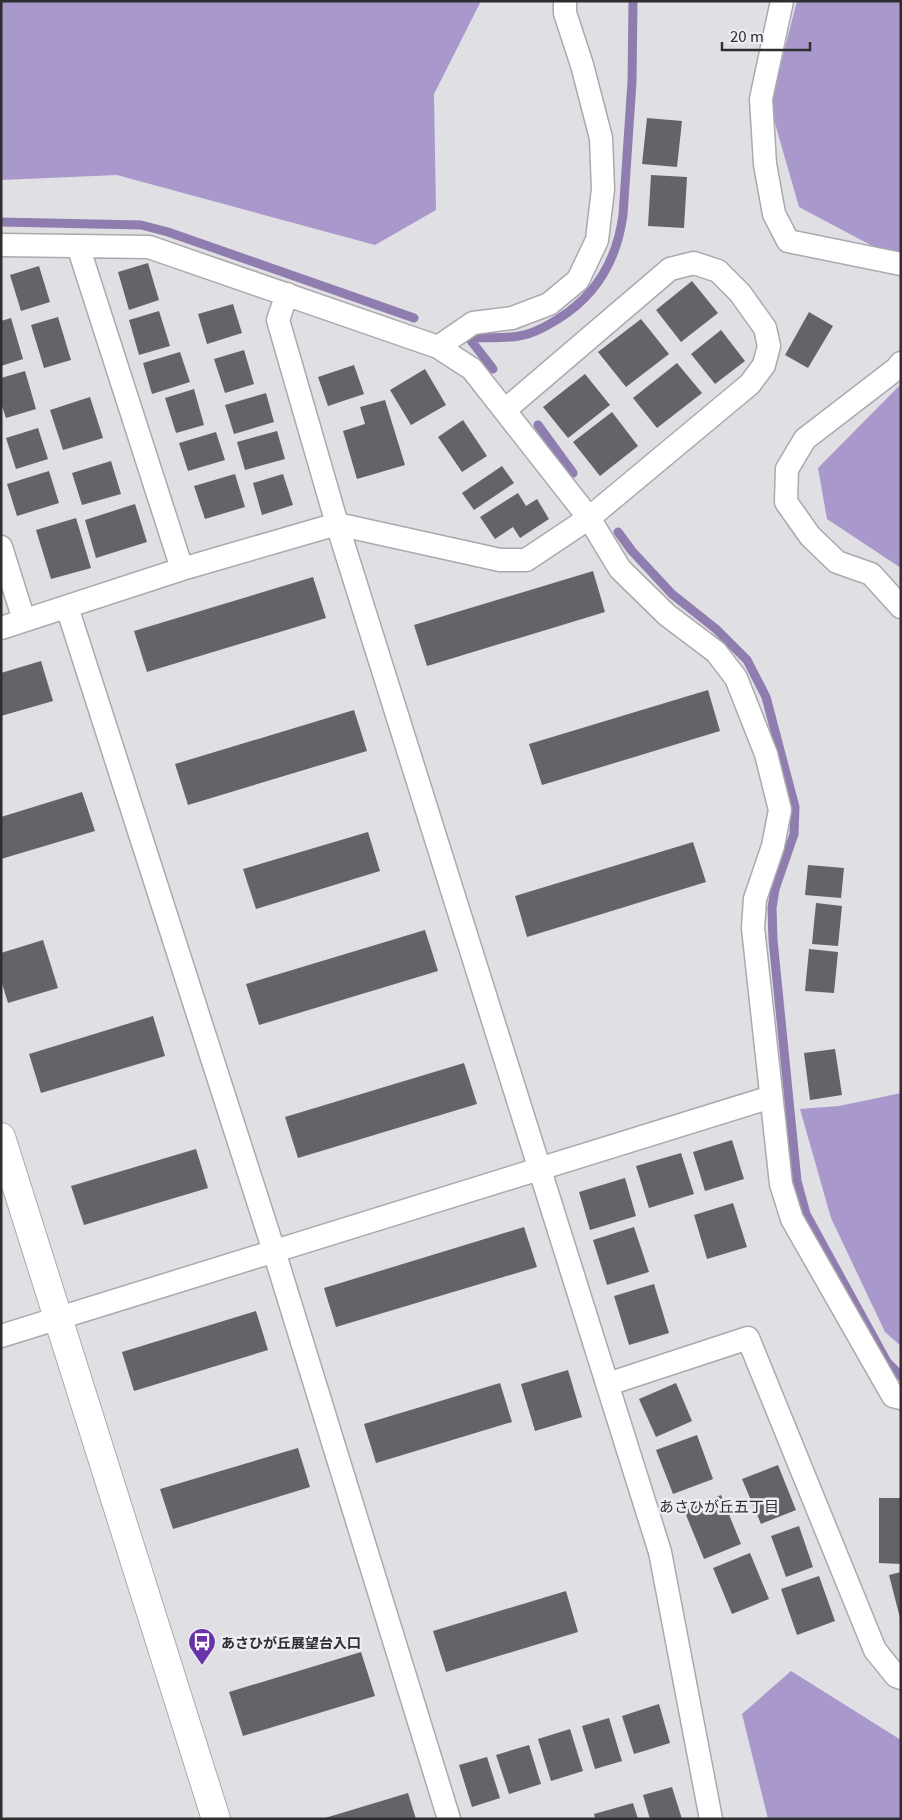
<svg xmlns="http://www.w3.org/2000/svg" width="902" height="1820" viewBox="0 0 902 1820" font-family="Georgia,'Noto Sans JP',serif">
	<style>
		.forest { fill: #a998cb }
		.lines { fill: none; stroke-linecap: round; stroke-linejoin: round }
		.stream { stroke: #8e7dae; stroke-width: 9 }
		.building { fill: #646368 }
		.street-casing { stroke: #aba9ae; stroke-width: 25 }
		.secondary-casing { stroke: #aba9ae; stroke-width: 30 }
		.street { stroke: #fff; stroke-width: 22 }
		.secondary { stroke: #fff; stroke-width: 28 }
		.labels { text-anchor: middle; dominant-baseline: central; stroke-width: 5; stroke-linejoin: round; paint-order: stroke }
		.poi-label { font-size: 14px; font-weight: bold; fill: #2e2d2f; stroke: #edecf1; text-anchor: start }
		.neighbourhood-label { font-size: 15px; fill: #2e2d2f; stroke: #edecf1 }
	</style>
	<rect width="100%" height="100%" fill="#e0dfe4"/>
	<path class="forest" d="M1,1H481L434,94L436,210L375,245L117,175L1,180Z
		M797,1H901V273L878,249L799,207L770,106Z
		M901,384V568L827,519L818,468Z
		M901,1093V1346L885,1332L831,1218L800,1109L839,1106Z
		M791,1671L901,1740V1819H768L742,1714Z"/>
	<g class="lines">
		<path class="stream" d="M1,222L141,225L168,232L414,318
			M469,338C485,337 503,339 519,336C533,334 547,326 558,319C597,295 617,259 623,215L632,82L633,1
			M469,338L493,369
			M538,425L573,473
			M618,532L632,551L672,594L716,629L747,660L766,697L795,807L794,834L775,889L772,908L773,940L797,1181L806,1214L887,1362L901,1376"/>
	</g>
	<path class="building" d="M647,118L682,121L677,167L642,164Z
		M651,175L687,177L684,228L648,226Z
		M148,263L159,300L129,310L118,272Z
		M39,266L50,302L21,311L10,275Z
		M692,281L718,313L681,342L656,310Z
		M233,304L242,333L207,344L198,314Z
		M159,311L170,346L139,355L129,320Z
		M809,312L833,326L808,368L785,355Z
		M58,317L71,360L44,368L31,325Z
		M11,318L23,359L1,366V321Z
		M641,319L669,354L626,387L598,352Z
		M721,330L745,361L715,384L691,354Z
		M244,350L254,384L225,393L214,359Z
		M180,352L190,382L152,394L143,363Z
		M677,363L702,393L657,428L633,398Z
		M354,365L364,394L328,406L318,377Z
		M425,369L446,405L411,425L390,390Z
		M25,371L36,409L6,418L1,403V378Z
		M585,374L610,405L568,438L543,407Z
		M194,389L204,425L176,433L165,398Z
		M266,393L274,422L234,434L225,405Z
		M90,397L103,438L63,450L50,410Z
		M385,400L405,465L357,479L343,431L365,424L360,407Z
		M612,412L638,446L600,476L573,442Z
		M463,420L487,456L462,472L438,437Z
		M38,428L48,459L16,469L6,438Z
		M277,431L285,459L245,470L237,442Z
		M216,432L225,460L188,471L179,443Z
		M111,461L121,494L82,505L72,473Z
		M502,466L514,483L474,510L462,493Z
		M49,471L59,503L17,516L7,484Z
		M235,474L245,507L205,519L194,486Z
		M283,474L293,505L262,515L253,483Z
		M518,493L526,506L537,499L549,519L520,538L513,527L495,539L480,517Z
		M135,504L147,542L96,558L85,520Z
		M76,518L91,568L51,579L36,530Z
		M593,571L605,612L427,666L414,625Z
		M313,577L326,618L147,672L134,631Z
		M41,661L53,701L1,716V673Z
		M708,690L720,731L542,785L529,744Z
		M354,710L367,751L188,805L175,764Z
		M82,792L95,831L1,859V817Z
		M368,832L380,871L256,909L243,869Z
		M693,842L706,882L527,937L515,896Z
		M808,865L844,868L841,898L805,895Z
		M816,903L842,906L838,946L812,944Z
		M425,930L438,971L259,1025L246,984Z
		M43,940L58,988L8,1003L1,980V953Z
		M809,949L838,952L834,993L805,991Z
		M153,1016L165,1056L41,1093L29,1054Z
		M835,1049L842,1095L810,1100L804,1053Z
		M464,1063L477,1104L298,1158L285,1117Z
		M732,1140L744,1179L705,1191L693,1152Z
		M196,1149L208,1188L84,1225L71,1186Z
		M681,1153L694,1194L649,1208L636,1166Z
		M625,1178L636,1216L590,1230L579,1192Z
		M733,1203L747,1247L707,1259L694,1215Z
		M524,1227L537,1267L336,1327L324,1288Z
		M634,1227L649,1272L607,1285L593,1240Z
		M654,1284L669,1333L629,1345L614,1296Z
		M256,1311L268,1350L134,1391L122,1352Z
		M568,1370L582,1417L535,1431L521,1384Z
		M500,1383L512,1422L376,1463L364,1424Z
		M676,1383L692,1421L656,1437L639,1399Z
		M697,1435L713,1479L673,1494L656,1450Z
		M298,1448L310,1487L173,1529L160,1489Z
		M778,1465L796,1510L761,1524L742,1479Z
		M721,1495L741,1544L704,1559L684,1510Z
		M879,1498H901V1564L879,1563Z
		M799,1526L813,1567L786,1577L771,1536Z
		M750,1553L769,1599L732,1614L713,1568Z
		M901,1572V1618H900L889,1575Z
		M819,1576L835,1621L797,1635L781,1589Z
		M566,1591L578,1632L446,1672L433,1631Z
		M361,1652L375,1696L243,1736L229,1692Z
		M659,1704L670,1743L634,1754L622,1716Z
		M609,1718L622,1761L595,1769L582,1726Z
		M570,1729L583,1771L551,1781L538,1739Z
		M529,1745L541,1784L509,1794L496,1755Z
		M487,1757L500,1798L472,1807L459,1765Z
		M672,1787L682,1819H650L643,1795Z
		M408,1793L416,1819H325V1818Z
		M633,1803L638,1819H595L594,1814Z"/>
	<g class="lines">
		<defs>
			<path id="street" d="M782,1L761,99L765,164L774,214L788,241L901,264
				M1,245L149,247L438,347L472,369L589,518L620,569L667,615L716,652L736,678L766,754L780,810L773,846L755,899L753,928L781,1184L792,1219L893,1396L901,1398
				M78,246L182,569
				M287,294L278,320L337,524L660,1552L711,1819
				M438,347L473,323L512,318L549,304L578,280L597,240L603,189L601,138L582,65L565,13V1
				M901,363L896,369L805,439L787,469L786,502L810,536L837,562L871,574L901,607
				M1,547L24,620
				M67,607L274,1251L449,1819
				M1,628L182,569L337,524L500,560H526L589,518L750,384L764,365L769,346L765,328L740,293L718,271L694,263L670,269L505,410
				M1,1336L771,1097
				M608,1384L748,1338L875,1650L896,1676L901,1678"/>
			<path id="secondary" d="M1,1137L216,1819"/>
		</defs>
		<use href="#street" class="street-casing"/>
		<use href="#secondary" class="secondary-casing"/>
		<use href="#street" class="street"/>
		<use href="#secondary" class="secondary"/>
	</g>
	<defs>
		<symbol id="bus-pin" viewBox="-11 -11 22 30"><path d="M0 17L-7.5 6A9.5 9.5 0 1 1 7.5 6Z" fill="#6833a9" stroke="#edecf1"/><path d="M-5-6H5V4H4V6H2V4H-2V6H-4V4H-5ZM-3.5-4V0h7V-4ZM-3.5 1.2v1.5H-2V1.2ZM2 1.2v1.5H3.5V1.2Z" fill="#fff"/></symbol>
	</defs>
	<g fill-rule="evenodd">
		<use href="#bus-pin" x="186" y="1626" width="32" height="43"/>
	</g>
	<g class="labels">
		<g class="poi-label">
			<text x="221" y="1642">あさひが丘展望台入口</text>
		</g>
		<g class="neighbourhood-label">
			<text x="719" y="1505">あさひが丘五丁目</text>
		</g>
	</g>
	<rect width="902" height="1820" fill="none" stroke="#2e2d2f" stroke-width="5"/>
	<path d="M722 42v8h88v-8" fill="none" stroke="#2e2d2f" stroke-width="2.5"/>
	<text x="730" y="42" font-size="15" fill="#2e2d2f" stroke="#edecf1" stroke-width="4" paint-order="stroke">20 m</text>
</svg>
